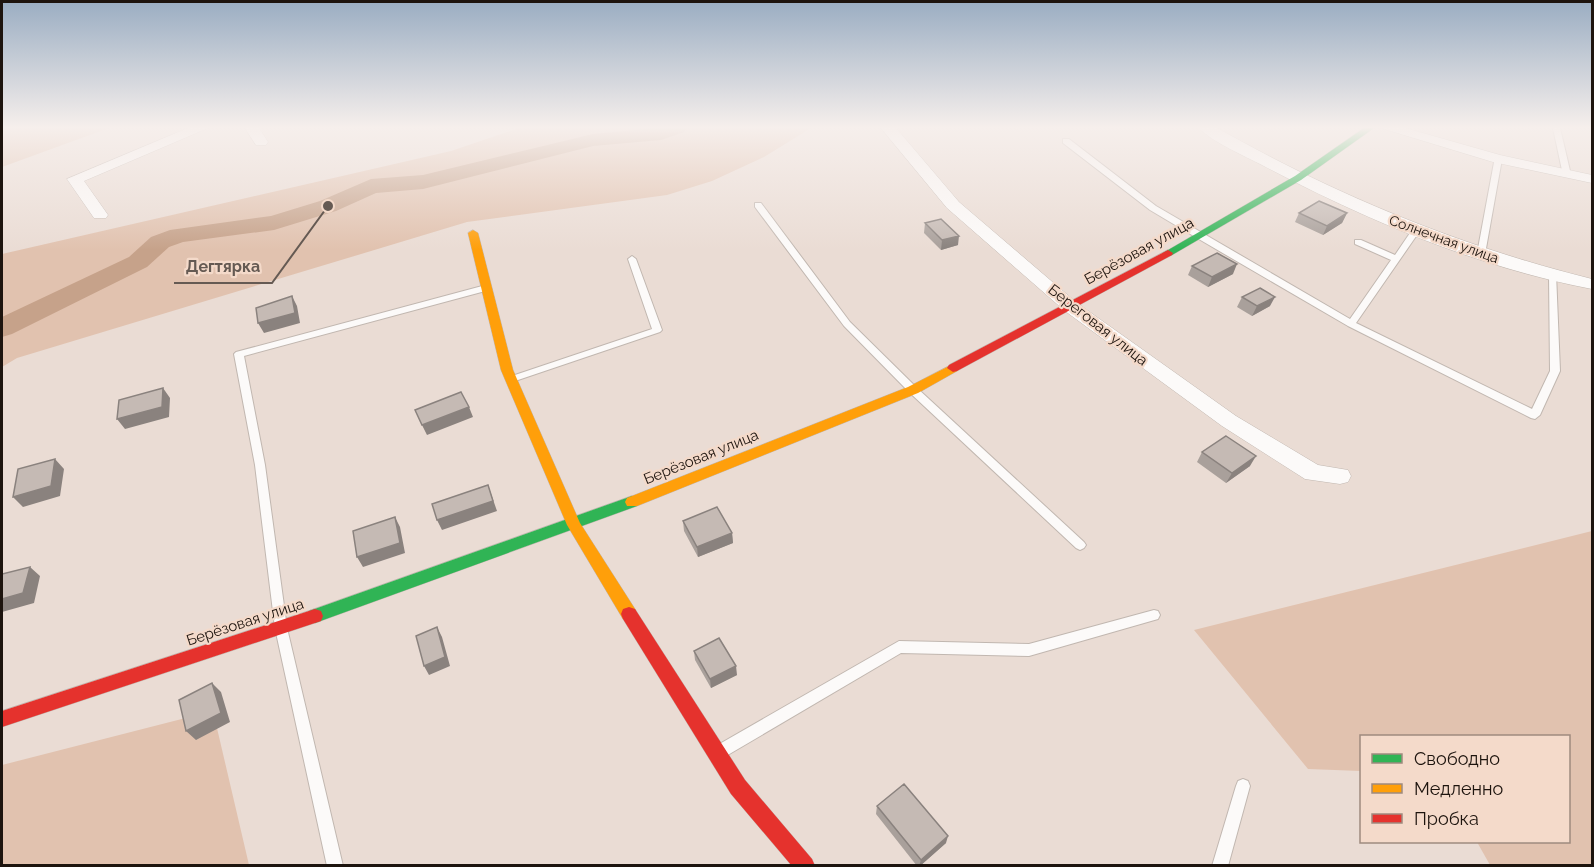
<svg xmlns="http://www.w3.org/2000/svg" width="1594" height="867" viewBox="0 0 1594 867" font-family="Raleway,sans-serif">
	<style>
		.green { fill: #e1c2af }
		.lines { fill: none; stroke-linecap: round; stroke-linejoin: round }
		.river { fill: #c6a28a; fill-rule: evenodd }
		.lane-casing { stroke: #c1b7b0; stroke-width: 2 }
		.street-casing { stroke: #c1b7b0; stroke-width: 1 }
		.fast-casing { stroke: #c1b7b0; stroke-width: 1 }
		.slow-casing { stroke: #c1b7b0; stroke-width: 1 }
		.jam-casing { stroke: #c1b7b0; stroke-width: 1 }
		.lane { fill: #fcfaf9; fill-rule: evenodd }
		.street { fill: #fcfaf9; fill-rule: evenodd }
		.fast { fill: #30b455; fill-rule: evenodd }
		.slow { fill: #ff9f0a; fill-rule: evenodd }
		.jam { fill: #e5322d; fill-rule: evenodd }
		.wall { fill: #a9a09b }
		.shaded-wall { fill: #8a827e }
		.building { fill: #c5bab4; stroke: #8a827e; stroke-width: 1.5 }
		.labels { text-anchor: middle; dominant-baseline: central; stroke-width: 4.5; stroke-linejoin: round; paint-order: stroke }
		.far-street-label { font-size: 14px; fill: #1d140e; stroke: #f4daca }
		.street-label { font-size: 15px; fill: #1d140e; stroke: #f4daca }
		.leader { fill: none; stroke: #655a53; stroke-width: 2 }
		.callout-dot { fill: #655a53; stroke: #f4daca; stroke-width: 2 }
		.callout-label { font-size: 16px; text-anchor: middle; font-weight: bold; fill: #655a53; stroke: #f4daca; stroke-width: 4.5; stroke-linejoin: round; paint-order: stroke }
	</style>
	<rect width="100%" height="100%" fill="#eadcd4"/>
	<path class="green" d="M2,128H109L2,167Z
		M519,128H811L764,157L712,181L667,195L467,222L17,358L2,367V254L451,151Z
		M1592,531V865H1490L1477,842H1568V736H1362L1361,771L1308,769L1194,630Z
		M213,711L249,865H2V765Z"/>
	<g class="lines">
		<path class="river" d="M654,128H687L684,132L661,140L593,146L423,189L376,193L336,211L274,230L183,242L169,247L147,267L12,334L2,337V317L129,257L151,237L170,230L271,216L320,201L371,179L423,175L593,134Z"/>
		<defs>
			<path id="lane" d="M1553,128H1560L1571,175L1570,177L1563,175Z
				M1063,139H1069L1156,206L1350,319L1391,260L1355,244V240H1361L1395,255L1412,230H1418L1419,232L1356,323L1532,409L1550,371L1549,275L1553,272L1556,273L1560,371L1540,415L1535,419L1531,418L1348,326L1197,238L1150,210L1063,143Z
				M1495,157L1502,159L1485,254L1481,257L1477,254Z
				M755,203H761L850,322L917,388L1084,542L1086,545L1084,548L1080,550L1076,548L909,392L844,326L755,207Z
				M632,256L636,259L662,330L660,332L515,381H509L507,379L509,377L652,329L628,259Z
				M486,285L489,286V290L244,356L265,465L287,628L343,866H327L275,628L255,465L234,354L236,352Z
				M1154,610L1158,611L1160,615L1158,619L1029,656L901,653L726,756L721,758L716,756L714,751L716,746L899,641L1029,644Z
				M1243,779L1248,781L1250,786L1228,866H1212L1236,786L1238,781Z"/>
			<path id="street" d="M188,128H208L84,181L108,215L106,218H94L67,179Z
				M245,128H259L268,142L266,145H256Z
				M881,128H896L959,202L1077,303L1236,416L1318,465L1348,470L1351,476L1348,482L1340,484L1305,479L1222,426L1065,311L947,208Z
				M1199,128H1217C1336,195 1459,246 1592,279V289C1477,267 1366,220 1262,165C1245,156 1212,142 1199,128Z
				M1381,128H1405L1500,155L1592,175V183L1493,162Z"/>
			<path id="fast" d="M1364,128H1374L1301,180L1172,255L1168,256L1163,253L1295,176Z
				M632,496L637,498L639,502L637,506L315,623L309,621L307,616L309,611Z"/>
			<path id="slow" d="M473,230L478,233L513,370L580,523L635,609L637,614L635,619L629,621L623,619L567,525L501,370L468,233Z
				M953,364L959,368L957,371L918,393L637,506H627L625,502L627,498L908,387Z"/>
			<path id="jam" d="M1168,250L1173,253L1172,255L957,371L953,372L947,368L949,365Z
				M629,607L635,609L745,780L812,859L815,866H792L731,794L623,619L621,614L623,609Z
				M315,609L321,611L323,616L321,621L2,727V711Z"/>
		</defs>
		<use href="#lane" class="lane-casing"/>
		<use href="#street" class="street-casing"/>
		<use href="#fast" class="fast-casing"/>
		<use href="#slow" class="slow-casing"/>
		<use href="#jam" class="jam-casing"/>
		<use href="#lane" class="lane"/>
		<use href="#street" class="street"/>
		<use href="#fast" class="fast"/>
		<use href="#slow" class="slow"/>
		<use href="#jam" class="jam"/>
	</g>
	<path class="wall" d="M1299,213H1347L1342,223L1323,235L1295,222Z
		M925,223L958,245L941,250L924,233Z
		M1192,266L1233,274L1208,287L1188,275Z
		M1242,297L1270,306L1252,316L1237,307Z
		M1202,452L1250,466L1226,483L1197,462Z
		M683,521L732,533L733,543L698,557L684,531Z
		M694,651L737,675L711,688L695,660Z
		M877,806L946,843L920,866H917L876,814Z"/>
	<path class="shaded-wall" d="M1347,213L1342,223L1323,235L1327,226Z
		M959,236L958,245L941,250L942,240Z
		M1237,264L1233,274L1208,287L1212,277Z
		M292,296L297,306L300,323L264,333L258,323Z
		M1275,297L1270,306L1252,316L1257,306Z
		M163,388L170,398L169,417L125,429L117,419Z
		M469,407L473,417L427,435L422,425Z
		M1256,456L1250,466L1226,483L1232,473Z
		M55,459L64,469L60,496L23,507L13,497Z
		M488,485L497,511L442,530L437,520Z
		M395,517L400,527L405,553L363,567L357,557Z
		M732,533L733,543L698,557L697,547Z
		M30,567L40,576L34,603L2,612V599Z
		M437,627L442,637L450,666L429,675L424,666Z
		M736,666L737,675L711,688L710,679Z
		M212,683L221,692L230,722L196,740L186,731Z
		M948,836L946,843L920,866H919L921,860Z"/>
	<path class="building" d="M1319,201L1347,213L1327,226L1299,213Z
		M941,219L959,236L942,240L925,223Z
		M1217,253L1237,264L1212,277L1192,266Z
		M1260,288L1275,297L1257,306L1242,297Z
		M292,296L295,313L258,323L256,308Z
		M163,388L162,407L117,419L119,400Z
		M461,392L469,407L422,425L415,410Z
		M1226,436L1256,456L1232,473L1202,452Z
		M55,459L51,486L13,497L18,469Z
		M488,485L493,501L437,520L432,504Z
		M717,507L732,533L697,547L683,521Z
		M395,517L400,543L357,557L353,531Z
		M30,567L23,593L2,599V574Z
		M437,627L445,657L424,666L416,636Z
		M719,638L736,666L710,679L694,651Z
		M212,683L221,713L186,731L179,700Z
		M904,784L948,836L921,860L877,806Z"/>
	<linearGradient id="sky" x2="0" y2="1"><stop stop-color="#9aadc2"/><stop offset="0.51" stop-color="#f6efec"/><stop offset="1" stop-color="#f6efec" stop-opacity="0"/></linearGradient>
	<rect width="1594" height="250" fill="url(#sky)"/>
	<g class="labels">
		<g class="far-street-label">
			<text transform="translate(1444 239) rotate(20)">Солнечная улица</text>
		</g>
		<g class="street-label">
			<text transform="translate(1139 251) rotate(-29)">Берёзовая улица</text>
			<text transform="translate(1098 325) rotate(38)">Береговая улица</text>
			<text transform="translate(701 457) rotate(-22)">Берёзовая улица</text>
			<text transform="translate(245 622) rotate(-18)">Берёзовая улица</text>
		</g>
	</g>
	<path class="leader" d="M328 206L272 283H174"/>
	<circle class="callout-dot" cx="328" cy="206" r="6"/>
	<g class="callout-label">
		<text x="223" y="272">Дегтярка</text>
	</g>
	<rect width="1594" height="867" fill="none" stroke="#1d140e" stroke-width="6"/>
	<rect x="1360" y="735" width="210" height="108" fill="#f4daca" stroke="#9e8b7f" stroke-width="1.5"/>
	<rect x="1372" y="754" width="30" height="9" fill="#30b455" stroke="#9e8b7f" stroke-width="1.5"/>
	<text x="1414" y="765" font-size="18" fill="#1d140e">Свободно</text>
	<rect x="1372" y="784" width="30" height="9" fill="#ff9f0a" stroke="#9e8b7f" stroke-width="1.5"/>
	<text x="1414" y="795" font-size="18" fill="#1d140e">Медленно</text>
	<rect x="1372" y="814" width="30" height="9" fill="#e5322d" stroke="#9e8b7f" stroke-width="1.5"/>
	<text x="1414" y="825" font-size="18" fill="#1d140e">Пробка</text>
</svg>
